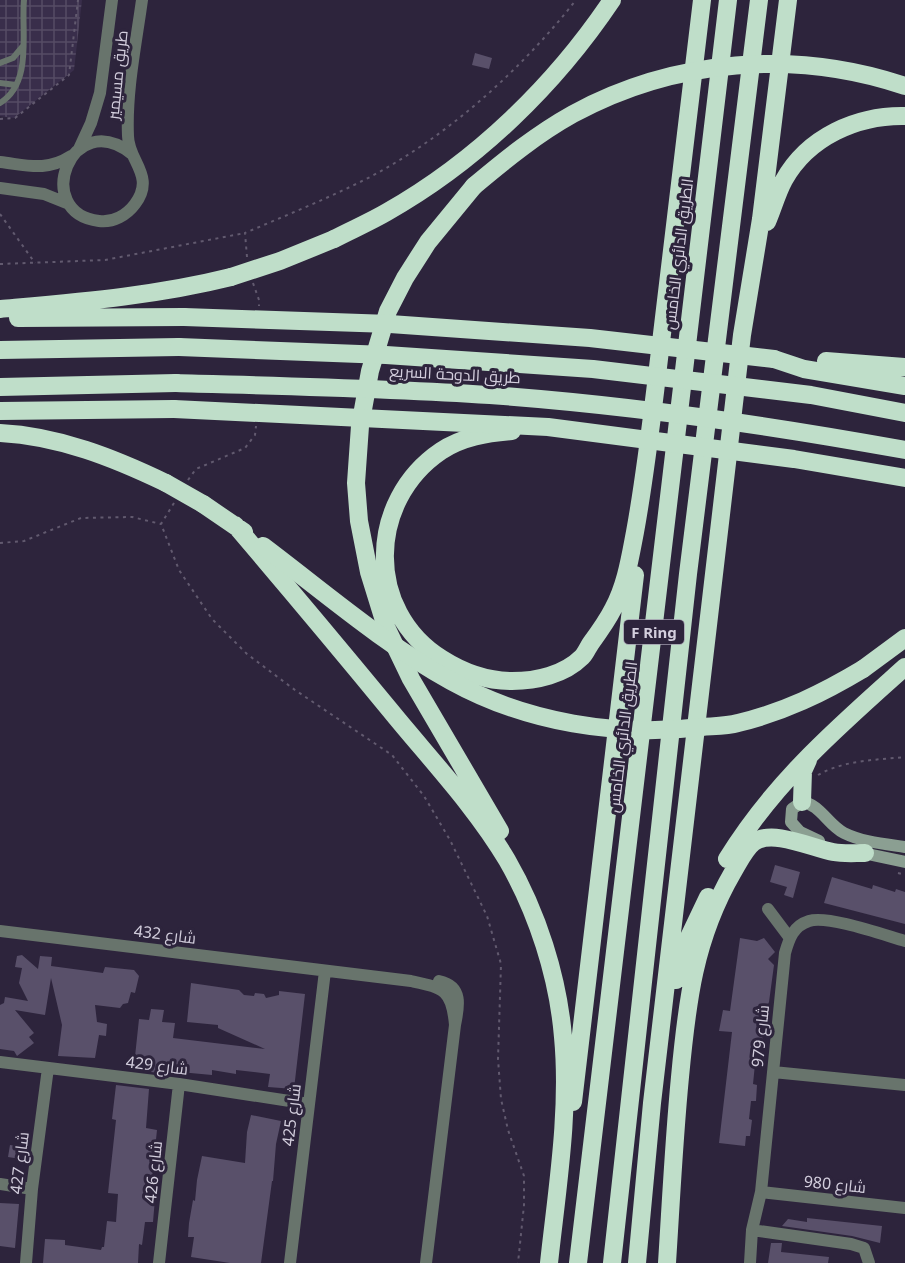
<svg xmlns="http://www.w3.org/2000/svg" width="905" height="1263" viewBox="0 0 905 1263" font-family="'Noto Sans',Cairo,sans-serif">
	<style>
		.industrial { fill: url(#industrial-grid) }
		.building { fill: #59506a }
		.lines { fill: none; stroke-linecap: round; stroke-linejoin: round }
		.path { stroke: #625a6f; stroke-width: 2; stroke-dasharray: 3 4.5; stroke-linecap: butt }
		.lane { stroke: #68746c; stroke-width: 6 }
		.street { stroke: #68746c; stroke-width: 12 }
		.secondary { stroke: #8b9f92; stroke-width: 12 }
		.highway { stroke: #bfdec9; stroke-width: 18 }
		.highway-bridge { stroke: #bfdec9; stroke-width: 18 }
		.labels { text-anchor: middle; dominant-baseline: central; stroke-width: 6; stroke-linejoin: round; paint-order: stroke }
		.shield { fill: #2d243c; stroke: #a19bad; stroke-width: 1.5 }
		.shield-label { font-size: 15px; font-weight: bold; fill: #d3cedd }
		.street-label { font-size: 16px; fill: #d3cedd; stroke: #2d243c }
	</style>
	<defs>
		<pattern id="industrial-grid" width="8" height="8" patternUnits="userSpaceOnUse" patternTransform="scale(1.5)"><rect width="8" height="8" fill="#392e4b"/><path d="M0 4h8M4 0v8" fill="none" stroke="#554b64"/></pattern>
	</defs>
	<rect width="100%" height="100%" fill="#2d243c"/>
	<path class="industrial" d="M0,0H82L74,70L14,118L0,116Z"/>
	<path class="building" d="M475,53L492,58L489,69L472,65Z
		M775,865L800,872L793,898L784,895L787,887L770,882Z
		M832,877L872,889L873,885L895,892L896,889L905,892V924L824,903Z
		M740,938L757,941L764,938L775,952L768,959L774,965L769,1002L762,1020H765L759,1064H755L753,1084L757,1085L756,1101H751L749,1119L752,1120L750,1136H746L745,1146L719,1143L732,1032L719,1031L723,1010L730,1011Z
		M22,955L38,969L40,956L52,957L51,966L103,973L105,967L134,970L139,976L135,993L131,992L128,1003L123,1004L120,1008L95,1005L97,1022L107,1024L106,1036L99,1035L95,1058L58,1056L62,1025L51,978L45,1015L15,1010L34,1033L29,1037L34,1043L17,1056L14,1051L0,1049V1005L4,1003L5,997L28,1001L19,983L22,968L15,967L17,956Z
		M191,983L239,990L244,995L254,996L255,993L264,994L266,998L279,995V991L305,994L294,1089L268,1087L270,1074L236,1070V1074L212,1070V1075L169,1071V1074L142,1071V1067L134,1066L139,1019L149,1020L151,1009L164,1010L162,1022L175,1023L173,1038L265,1049L218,1028V1025L187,1022Z
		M116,1085L149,1089L146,1128L157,1130L152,1178H155L156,1186L153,1222H145L142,1245L139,1244L138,1263H43L45,1239L65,1240V1245L101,1250L102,1247H104L107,1221L116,1222L118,1194L108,1193L116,1120L112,1119Z
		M251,1115L281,1121L276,1144L273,1181H272L261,1263H230L191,1257L194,1237H188L189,1223L193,1200L195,1201L197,1180L202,1156L245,1163L247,1132Z
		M10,1145L29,1148L27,1160L8,1157Z
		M0,1203L19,1204L15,1248L0,1246Z
		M807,1218L882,1226L880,1243L852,1236L782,1226L788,1219L807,1222Z
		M771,1243H782L781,1252L829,1257L828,1263H768Z"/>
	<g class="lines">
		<path class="path" d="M0,119L15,118L69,75L78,0
			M0,214L35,263
			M247,257L245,233C287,215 329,198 370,177C449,135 520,71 576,0
			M0,264L105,260L245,233
			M253,283L259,300V306
			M188,480L196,469L245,448L255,435L256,426
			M174,503L161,524L179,570L212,619L247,654L295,690L392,755L424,796L450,840L487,916L501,964L498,1059L501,1099L508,1130L524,1176V1205L518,1263
			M0,543L24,541L81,518L132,517L161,524
			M818,775C844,760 876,760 905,757
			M898,873L905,875"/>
		<path class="lane" d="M0,63L13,58L23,46
			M0,83L16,85
			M0,103C33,83 21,32 24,0"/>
		<path class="street" d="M79,149L91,123L100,93L112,0
			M132,154C71,105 31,213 99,221C113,223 127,215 135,204C156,176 128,161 128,136C126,91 136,44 142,0
			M0,162C27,165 46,172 71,156
			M0,188L44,194L69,204
			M768,909L789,937
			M0,931L411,981C443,988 452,989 455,1025
			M0,1062L179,1084L309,1104
			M773,1072L905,1085
			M0,1184L32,1189
			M761,1192L905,1208
			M752,1230L851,1244L864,1248L869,1263
			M26,1263L32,1189L48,1068
			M159,1263L179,1084
			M290,1263L325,971
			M426,1263L455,1025C459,1006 463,986 439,981
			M750,1263L752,1230L761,1192L785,953C789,939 793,926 809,921C828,915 884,935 905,941"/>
		<path class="secondary" d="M819,841L800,832L791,822L792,809L802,802C820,804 828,825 844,833C862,842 885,844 905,847
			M858,852L905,862"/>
		<path class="highway" d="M474,186L428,242L405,278L388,311L370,371L360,426L356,483L359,521L369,572L386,627L411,679L500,831
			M767,222C773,208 777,193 784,180C808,137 857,115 905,116
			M334,239C351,230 370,222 387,212C477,161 555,85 612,0
			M0,309C78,302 155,296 231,277
			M18,318L184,317
			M0,350L179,347
			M774,359L804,369L905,386
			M826,361L905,367
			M0,387L176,383
			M0,411L174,409
			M512,431C487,433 462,437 441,451C367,501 365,611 442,659C464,673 487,681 512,681C536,681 564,675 582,657C586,653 588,647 591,643C599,632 607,621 613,609C626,585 630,558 635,532C644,483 650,433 656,384C671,256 686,128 702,0
			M0,433C59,436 114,458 166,483
			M203,504L244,532
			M235,525C287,586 339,648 390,710C429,758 475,806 507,860C537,912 558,976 563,1037C570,1111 557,1189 549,1263
			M863,669L905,638
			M802,802L803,771L808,760
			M727,859C775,781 838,727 905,667
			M676,980L688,939L708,897
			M573,1102L635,575
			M578,1263L728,0
			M612,1263L688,574L759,0
			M637,1263L652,1103L742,335L761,219L788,0
			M667,1263C671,1201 674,1139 680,1077C687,1002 694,939 733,872C739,862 745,849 754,842C773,829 812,848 833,852C844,854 854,853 865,853"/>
		<path class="highway-bridge" d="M474,186C505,160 537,134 573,114C674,59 796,49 905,86
			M231,277L280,261L334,239
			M184,317L390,324L590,338L774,359
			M179,347L386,355L593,369L811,395L905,413
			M176,383C280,386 385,388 490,395C629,405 768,425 905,450
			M174,409L548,427L794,459L905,478
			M166,483L203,504
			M263,546C324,592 384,644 451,681C527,723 617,737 702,727C714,726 727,726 738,723C784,712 823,693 863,669"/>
	</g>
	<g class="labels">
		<rect class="shield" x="624" y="620" width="60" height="24" rx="4.5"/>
		<g class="shield-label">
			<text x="654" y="632">F Ring</text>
		</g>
		<g class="street-label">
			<text transform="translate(117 75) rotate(-84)">طريق مسيمير</text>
			<text transform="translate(678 254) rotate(-83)">الطريق الدائري الخامس</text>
			<text transform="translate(455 374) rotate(3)">طريق الدوحة السريع</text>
			<text transform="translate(622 737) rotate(-83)">الطريق الدائري الخامس</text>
			<text transform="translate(165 934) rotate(7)">شارع 432</text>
			<text transform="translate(760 1036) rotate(-84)">شارع 979</text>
			<text transform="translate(157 1065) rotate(7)">شارع 429</text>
			<text transform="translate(291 1115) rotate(-83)">شارع 425</text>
			<text transform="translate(19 1163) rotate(-83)">شارع 427</text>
			<text transform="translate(153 1172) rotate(-84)">شارع 426</text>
			<text transform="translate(835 1184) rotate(6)">شارع 980</text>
		</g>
	</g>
</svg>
